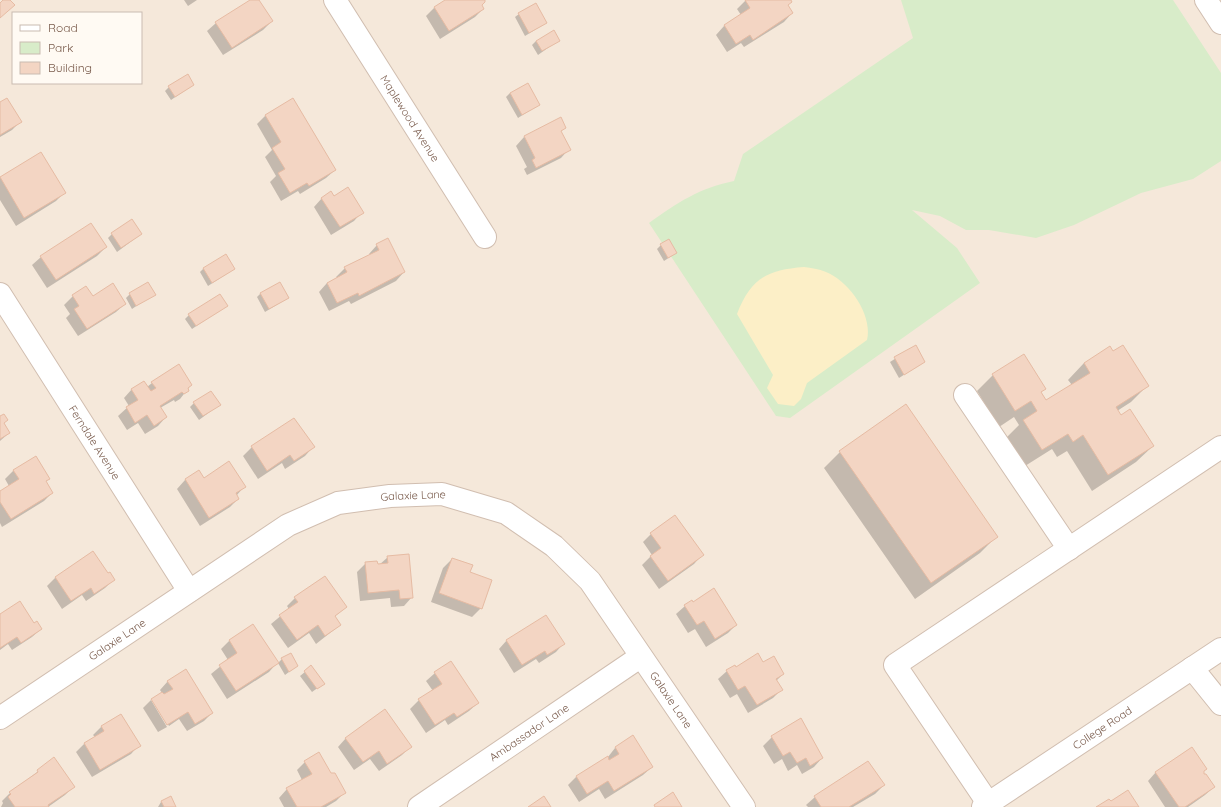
<svg xmlns="http://www.w3.org/2000/svg" width="1221" height="807" viewBox="0 0 1221 807" font-family="Quicksand,sans-serif">
	<style>
		.residential { fill: #f5e8da; fill-rule: evenodd }
		.green { fill: #d8ecc9 }
		.sand { fill: #fcefc7 }
		.shadow { fill: #0003 }
		.building { fill: #f3d5c3; stroke: #e6bba3 }
		.lines { fill: none; stroke-linecap: round; stroke-linejoin: round }
		.minor-casing { stroke: #d1beb0; stroke-width: 24 }
		.minor { stroke: #fff; stroke-width: 22 }
		.labels { text-anchor: middle; dominant-baseline: central; stroke-width: 3; stroke-linejoin: round; paint-order: stroke }
		.street-label { font-size: 11px; fill: #7a5c4d; stroke: #fffaf3 }
	</style>
	<rect width="100%" height="100%" fill="#fdf6ec"/>
	<path class="residential" d="M0,0H1221V807H0ZM13,13H141V83H13Z"/>
	<path class="green" d="M901,0H1173L1221,73V161L1193,179L1141,193L1074,225L1036,238L989,230H966L940,216L912,210L957,248L980,283L790,418L776,416L649,223C677,203 699,188 734,181L743,154L913,38Z"/>
	<path class="sand" d="M804,267C811,268 819,269 826,272C849,281 873,315 867,340L807,383L801,399L794,406L778,404L767,388L773,375L737,314C751,278 767,270 804,267Z"/>
	<path class="shadow" d="M184,0H197L188,6Z
		M252,0H258L272,21L263,30L223,55L207,31L216,23Z
		M447,0H484L481,5L483,9L475,17L440,39L426,16L434,8Z
		M746,0H790L787,6L792,13L784,22L744,47L741,43L727,52L716,35L724,26L741,15L737,9Z
		M519,14L546,23L525,36L515,17Z
		M559,40L538,55L532,45L536,41Z
		M193,85L171,100L165,91L169,87Z
		M510,93L538,105L518,118L506,97Z
		M293,100L335,170L326,178L300,194L298,191L281,201L270,182L276,176L265,157L272,150L257,124L265,116Z
		M0,103L20,122L12,130L0,137Z
		M561,119L565,128L560,132L569,149L561,158L527,175L524,169L527,167L516,146L524,137Z
		M41,153L64,193L56,201L16,226L0,200V178Z
		M322,198H334L362,212L354,221L331,235L314,207Z
		M91,225L106,247L97,256L47,288L32,265L41,257Z
		M112,234H141L117,252L108,238Z
		M377,245L404,272L396,281L351,304L349,301L329,311L319,292L327,283L337,278L336,277L345,268L370,255L369,254Z
		M661,245L676,253L664,261L657,249Z
		M204,268L234,269L208,286L200,272Z
		M86,288L93,298L125,304L116,312L78,336L66,318L70,314L64,305L73,296Z
		M261,293L288,298L265,312L257,297Z
		M130,294H154L132,309L126,298Z
		M226,306L192,329L185,319L189,315Z
		M915,346L924,362L899,378L890,362Z
		M1113,352L1147,386L1131,402L1117,411L1121,416L1153,446L1136,462L1092,491L1067,451L1057,457L1052,449L1025,466L1007,437L1019,425L1014,417L999,427L977,391L993,375L1044,389L1040,393L1046,401L1072,385L1068,380L1084,363Z
		M152,383L191,385L180,399L175,402L174,400L160,408L166,417L158,426L145,434L138,423L127,430L118,416L129,406L124,398L132,389L147,387Z
		M194,403L215,408L199,420L190,407Z
		M0,417L9,433L0,441Z
		M294,419L313,447L305,456L285,469L282,463L258,479L243,456L252,447Z
		M840,452L996,537L980,553L915,599L824,468Z
		M36,457L49,479L45,482L52,493L44,501L2,527L0,523V492L9,486L5,479L13,471Z
		M199,472L203,479L244,487L236,496L238,499L230,507L200,526L177,489L185,480Z
		M651,534L702,555L694,564L659,589L642,565L652,555L643,542Z
		M93,552L108,575L114,579L105,588L86,601L82,595L62,609L47,586L55,578Z
		M388,557L412,597L404,606L391,607L390,598L360,601L357,572L366,563L379,565Z
		M452,559L469,573L481,608L472,617L431,602L443,568Z
		M295,598L346,607L334,617L340,625L316,644L309,633L288,648L271,624L289,609L287,606Z
		M685,606L736,625L728,633L706,647L695,629L688,633L676,614Z
		M0,615L34,625L41,629L32,637L12,650L8,644L0,650Z
		M230,640L277,663L269,672L227,699L211,674L228,660L221,649Z
		M507,640L564,643L556,652L539,663L536,659L514,673L499,649Z
		M282,659L297,666L285,675L278,663Z
		M763,664L783,674L776,681L781,690L773,698L748,713L737,694L730,698L718,679L727,671Z
		M311,667L319,687L312,692L300,676Z
		M435,673L478,703L469,711L448,725L445,720L426,733L410,709L419,700L433,691L426,681Z
		M168,681L212,713L204,721L187,731L179,719L169,726L153,700H151L162,693L160,690Z
		M151,700L167,727L158,732L143,708Z
		M801,719L822,758L814,767L802,774L797,765L788,771L782,759L774,764L763,746L772,737Z
		M102,726L139,745L131,754L92,777L76,752L85,743L95,737L93,735Z
		M633,737L652,767L643,775L605,799L599,789L579,802L568,785L576,777L608,757L615,748Z
		M346,738L410,747L402,755L379,771L370,759L354,770L338,747Z
		M54,759L74,786L65,795L48,807H1L3,803L2,801L10,793Z
		M305,762L331,774L345,792L336,801L326,807H284L279,798L287,789L302,780L297,770Z
		M1156,772H1203L1214,787L1205,795L1188,807H1165L1148,781Z
		M884,785L875,794L853,807H808L806,805L815,797Z
		M171,797L175,807H158L161,802Z"/>
	<path class="building" d="M3,0H10L15,5L0,18V3Z
		M250,0H259L273,21L232,48L215,22Z
		M445,0H485V2L482,5L484,9L449,31L434,7Z
		M745,0H791L792,2L788,5L793,13L753,40L750,35L736,44L724,25L750,8Z
		M536,3L547,23L529,33L518,13Z
		M554,30L560,41L542,51L536,41Z
		M188,74L194,85L175,97L168,86Z
		M528,83L540,105L522,115L510,93Z
		M7,98L22,122L0,135V102Z
		M293,98L336,170L309,186L307,183L290,193L278,173L285,169L272,148L281,142L265,115Z
		M561,117L566,128L561,131L571,150L536,168L532,160L535,158L524,136Z
		M41,152L66,193L24,218L0,177Z
		M348,187L364,213L340,227L321,198L331,191L334,196Z
		M132,219L142,234L121,248L111,233Z
		M91,223L107,247L56,280L40,256Z
		M388,238L405,272L359,296L358,293L337,303L327,283L347,272L344,267L379,250L376,244Z
		M669,239L677,253L668,258L660,244Z
		M226,254L235,269L212,283L203,268Z
		M148,282L156,295L136,306L129,293Z
		M280,282L289,298L269,309L260,293Z
		M113,283L126,304L87,329L74,309L79,306L72,295L86,286L93,296Z
		M220,294L228,306L196,326L188,314Z
		M916,345L925,362L904,375L894,357Z
		M1123,345L1149,386L1116,407L1121,415L1130,409L1154,446L1108,475L1083,435L1073,442L1068,434L1042,450L1023,420L1037,411L1031,401L1015,411L992,374L1024,354L1046,389L1041,392L1046,400L1090,373L1084,363L1110,346L1113,351Z
		M179,364L192,385L188,388L189,391L184,394L182,392L160,406L167,417L154,426L147,415L135,423L126,407L138,400L131,389L144,381L151,391L156,388L151,382Z
		M211,391L221,405L203,416L193,402Z
		M906,404L998,537L931,583L839,451Z
		M4,414L8,420L4,423L10,433L0,439V416Z
		M294,418L315,447L294,461L290,455L267,471L251,446Z
		M36,456L50,479L46,481L53,493L11,519L0,502V491L19,479L13,470Z
		M229,461L246,487L236,493L239,499L209,518L185,479L199,470L204,478Z
		M675,515L704,555L668,581L650,556L661,548L650,533Z
		M93,551L108,573L110,572L115,580L94,594L91,588L71,601L55,577Z
		M409,554L413,598L400,599L399,590L368,593L365,562L377,561L378,564L388,563L387,556Z
		M452,558L473,565L470,572L492,580L482,609L439,593Z
		M325,576L347,607L335,616L341,625L325,636L318,625L297,640L279,615L298,602L294,597Z
		M714,588L737,625L715,639L704,621L697,625L684,605L692,600L693,602Z
		M20,601L34,623L37,621L42,629L21,643L17,637L0,648V614Z
		M546,615L565,644L547,655L545,651L522,665L506,640Z
		M253,624L279,663L236,691L219,665L237,653L229,640Z
		M291,653L298,666L289,672L281,658Z
		M758,653L763,662L774,656L784,674L776,679L783,690L757,705L745,686L738,690L726,670L735,665L736,667Z
		M451,661L479,703L457,717L454,713L435,725L418,699L442,684L434,672Z
		M311,665L325,684L317,689L304,671Z
		M186,669L213,713L195,724L188,712L167,725L151,699L162,692L164,694L173,689L167,681Z
		M385,709L412,747L387,764L379,751L363,762L345,738Z
		M121,714L141,746L100,770L84,743L104,731L101,726Z
		M801,718L823,758L810,766L806,758L797,763L790,752L783,756L771,736Z
		M633,735L653,767L614,791L608,781L587,794L576,776L608,756L609,760L619,754L615,747Z
		M1192,747L1207,769L1204,771V774H1206L1215,787L1185,807H1179L1155,772Z
		M319,752L331,773H335L346,793L321,807H297L286,788L312,774L304,761Z
		M54,757L75,787L48,805L49,807H15L8,797L11,794L9,792L38,772L37,770Z
		M868,761L885,785L849,807H821L814,796Z
		M1128,790L1139,807H1096L1109,799L1111,801Z
		M673,792L682,807H655L654,805Z
		M171,796L176,807H164L161,801Z
		M544,796L551,807H528Z"/>
	<g class="lines">
		<defs>
			<g id="minor">
				<path id="s1" d="M335,0L485,237"/>
				<path d="M1206,0L1221,23"/>
				<path id="s2" d="M0,294L189,591"/>
				<path d="M965,395L1069,549"/>
				<path d="M1192,668L1221,704"/>
				<path id="s3" d="M0,718L288,525L338,503L390,496L442,494L506,513L554,546L590,581L744,807"/>
				<path d="M988,803L895,665L1221,447"/>
				<path id="s4" d="M419,807L640,657"/>
				<path id="s5" d="M983,807L1221,649"/>
			</g>
		</defs>
		<use href="#minor" class="minor-casing"/>
		<use href="#minor" class="minor"/>
	</g>
	<g class="labels">
		<g class="street-label">
			<text stroke="none"><textPath href="#s1" startOffset="140">Maplewood Avenue</textPath></text>
			<text stroke="none"><textPath href="#s2" startOffset="176">Ferndale Avenue</textPath></text>
			<text stroke="none"><textPath href="#s3" startOffset="477">Galaxie Lane</textPath></text>
			<text stroke="none"><textPath href="#s3" startOffset="141">Galaxie Lane</textPath></text>
			<text stroke="none"><textPath href="#s3" startOffset="825">Galaxie Lane</textPath></text>
			<text stroke="none"><textPath href="#s5" startOffset="143">College Road</textPath></text>
			<text stroke="none"><textPath href="#s4" startOffset="133">Ambassador Lane</textPath></text>
		</g>
	</g>
	<rect x="12" y="12" width="130" height="72" fill="#fffaf3" stroke="#cabbb1"/>
	<rect x="20" y="25" width="20" height="6" fill="#ffffff" stroke="#cabbb1"/>
	<text x="48" y="32" font-size="12" fill="#7a5c4d">Road</text>
	<rect x="20" y="42" width="20" height="12" fill="#d8ecc9" stroke="#cabbb1"/>
	<text x="48" y="52" font-size="12" fill="#7a5c4d">Park</text>
	<rect x="20" y="62" width="20" height="12" fill="#f3d5c3" stroke="#cabbb1"/>
	<text x="48" y="72" font-size="12" fill="#7a5c4d">Building</text>
</svg>
